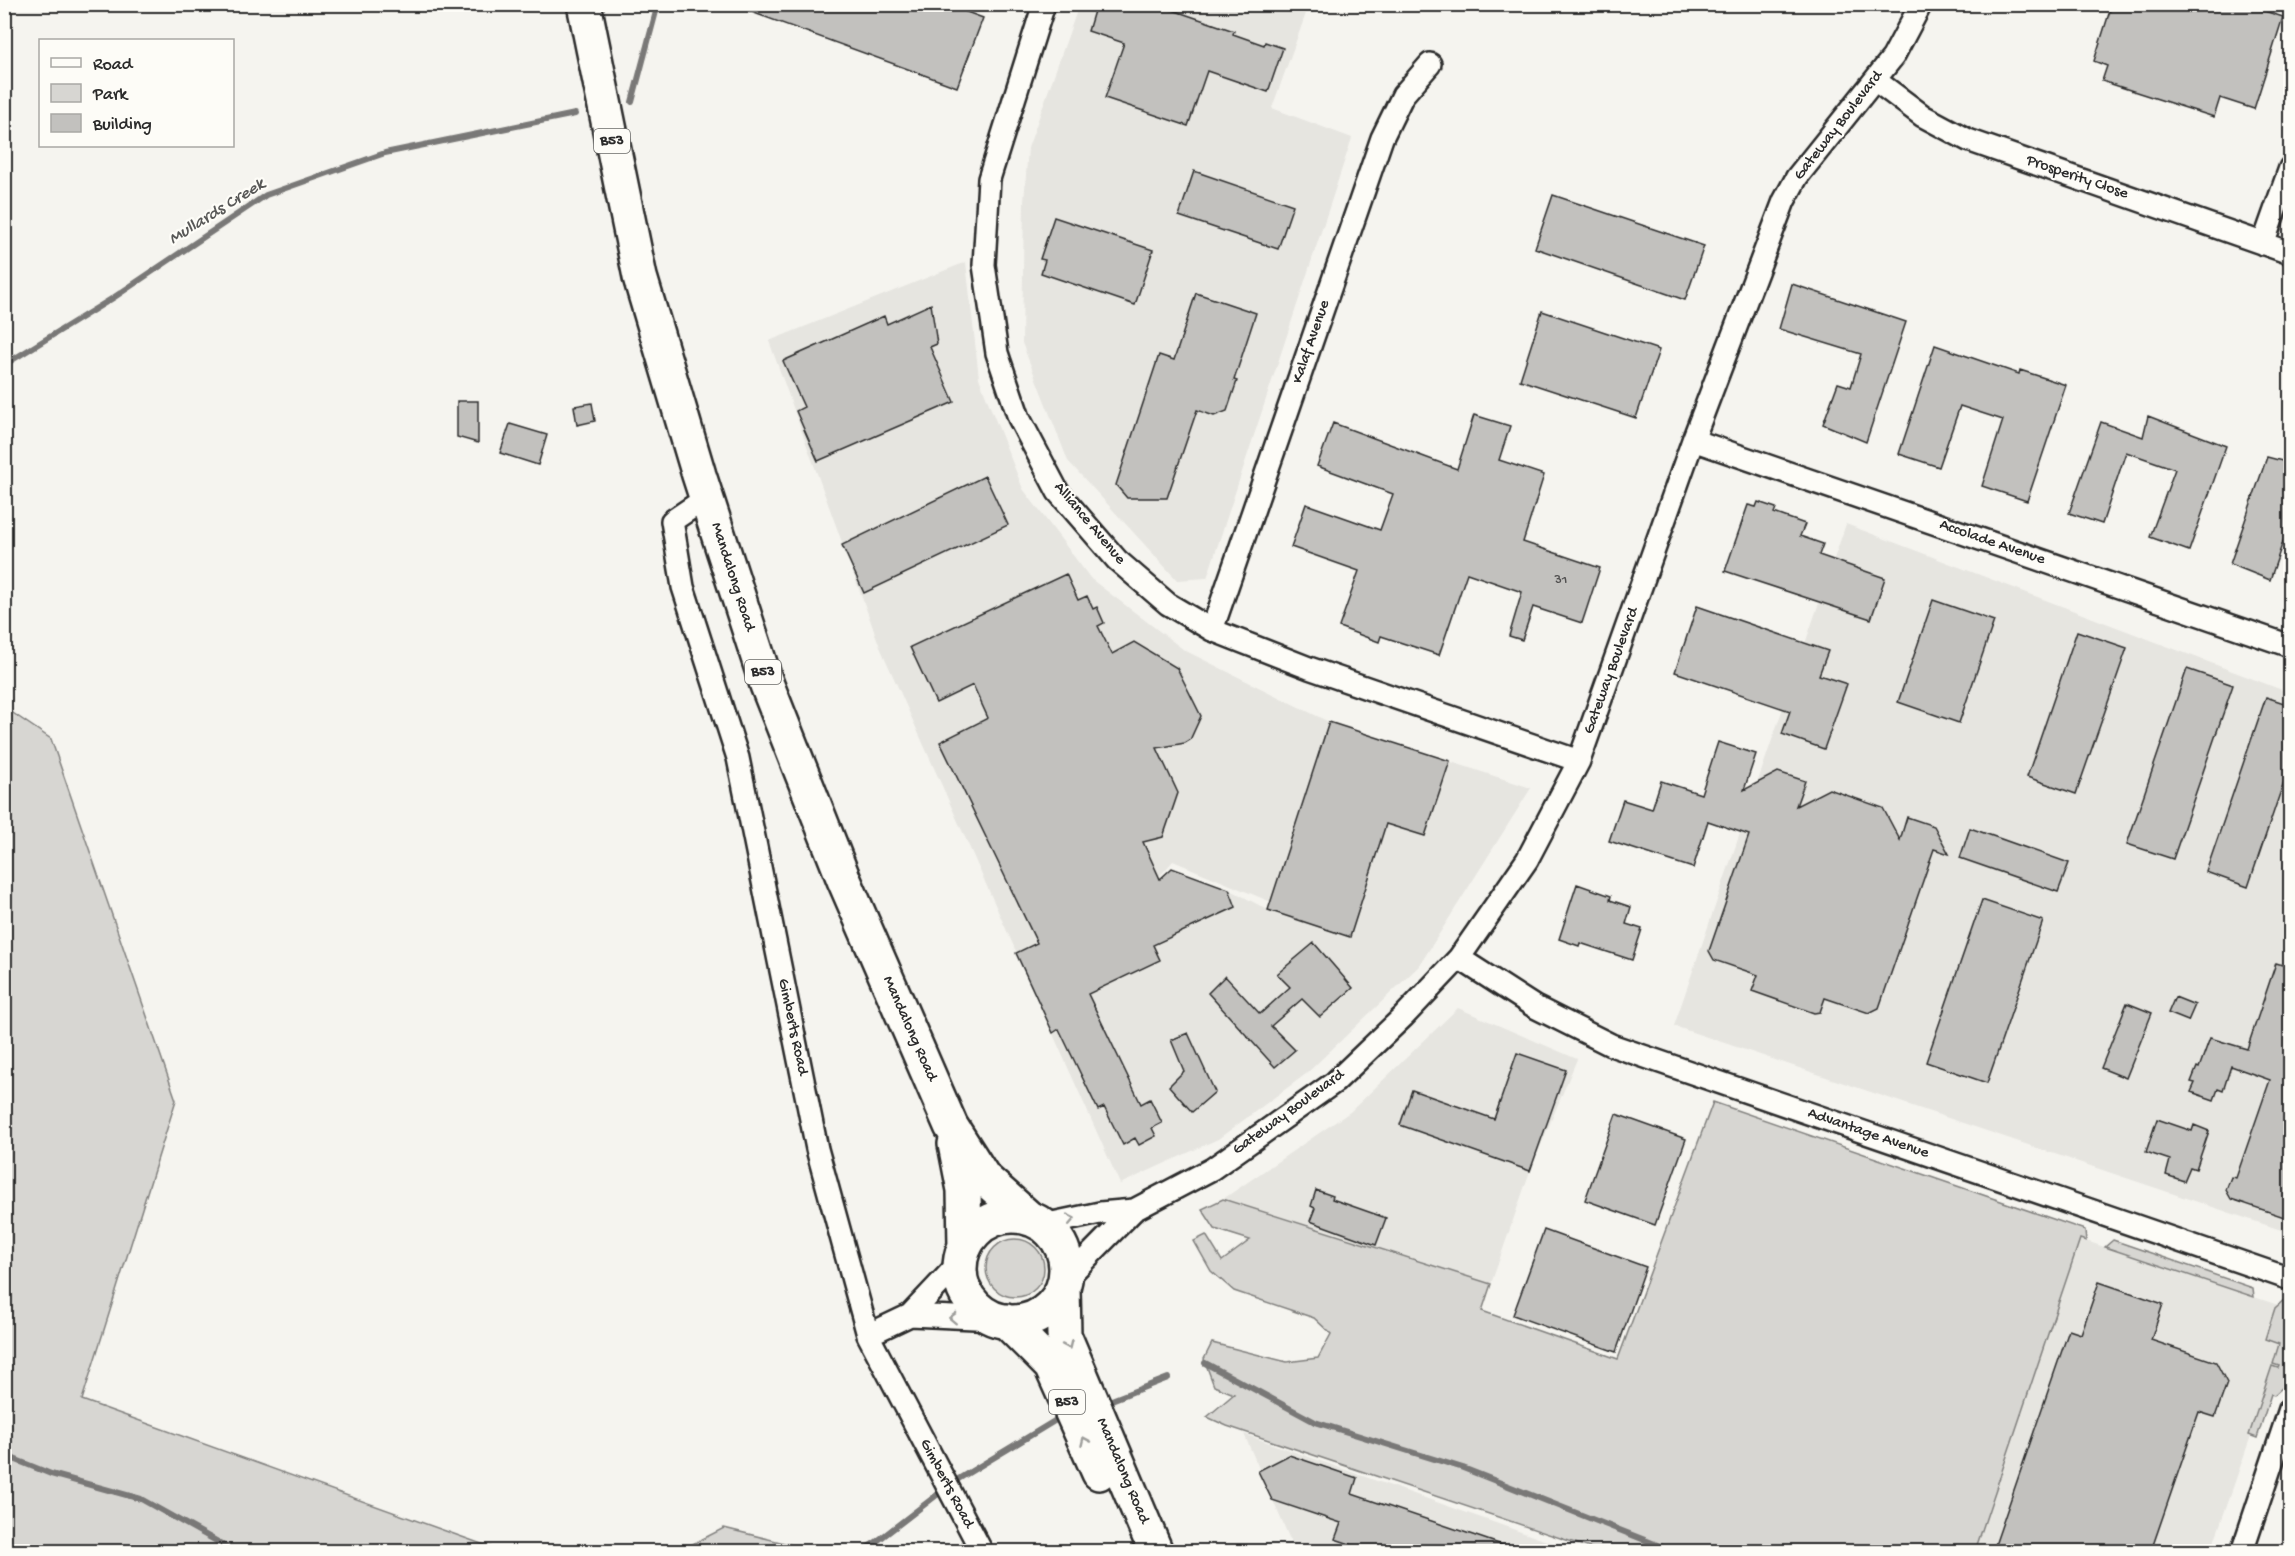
<svg xmlns="http://www.w3.org/2000/svg" width="2295" height="1556" viewBox="0 0 2295 1556" font-family="'Gochi Hand',sans-serif">
	<style>
		.built { fill: #e6e5e0; fill-rule: evenodd }
		.green { fill: #d7d6d2; stroke: #81807e; stroke-width: 1.5 }
		.lines { fill: none; stroke-linecap: round; stroke-linejoin: round }
		.stream { stroke: #797877; stroke-width: 6 }
		.building { fill: #c2c1be; stroke: #2b2b2b; stroke-width: 1.5 }
		.street-casing { stroke: #2b2b2b; stroke-width: 26 }
		.primary-casing { stroke: #2b2b2b; stroke-width: 38 }
		.street { stroke: #fdfcf7; stroke-width: 21 }
		.primary { stroke: #fdfcf7; stroke-width: 33 }
		.oneway { stroke: #9e9e9b }
		.labels { text-anchor: middle; dominant-baseline: central; stroke-width: 4.5; stroke-linejoin: round; paint-order: stroke }
		.number-label { font-size: 14px; fill: #515050 }
		.shield { fill: #fdfcf7; stroke: #6a6a68; stroke-width: 1.5 }
		.shield-label { font-size: 15px; font-weight: bold; fill: #2b2b2b }
		.street-label { font-size: 16px; fill: #2b2b2b; stroke: #fdfcf7 }
		.water-label { font-size: 18px; font-style: italic; fill: #585857; stroke: #fdfcf7 }
	</style>
	<rect width="100%" height="100%" fill="#f5f4ef"/>
	<filter id="ink" filterUnits="userSpaceOnUse"><feTurbulence type="fractalNoise" baseFrequency=".0167" numOctaves="2"/><feDisplacementMap in="SourceGraphic" scale="12" xChannelSelector="R" yChannelSelector="G"/><feConvolveMatrix kernelMatrix="1 2 1 2 8 2 1 2 1" color-interpolation-filters="sRGB"/></filter>
	<g filter="url(#ink)">
		<path class="built" d="M1079,5H1309L1272,108L1352,138L1207,578L1177,580L1068,461L1022,343L1024,202L1028,148Z
			M966,262L979,378L991,409L1023,489L1091,579L1184,650L1329,722L1531,788L1419,966L1306,1074L1218,1139L1120,1184L880,647L769,341ZM1173,861L1271,902L1268,910L1229,889L1172,868L1152,885Z
			M1846,524L2290,693V1233L1674,1026Z
			M1458,1008L1577,1059L1530,1171L1491,1284L1223,1199L1350,1112Z
			M2080,1239L2281,1306L2290,1323L2211,1551L1975,1552Z
			M1244,1434L1575,1551H1295Z"/>
		<path class="green" d="M4,707L51,739L176,1100L82,1400L501,1551H5Z
			M1713,1102L2085,1230L2086,1241L2080,1239L1975,1551H1599L1227,1426L1207,1417L1234,1394L1214,1386L1204,1359L1212,1343L1287,1362L1318,1358L1331,1334L1314,1318L1234,1291L1211,1271L1194,1241L1206,1235L1222,1261L1250,1240L1215,1229L1202,1209L1223,1199L1491,1284L1482,1311L1618,1359Z
			M986 1268a29 29 0 1 1 58 0a29 29 0 1 1-58 0Z
			M2113,1240L2253,1288L2254,1297L2105,1247Z
			M2285,1299L2290,1302V1368L2284,1386L2274,1395L2271,1394L2257,1438L2249,1435L2272,1366L2278,1368L2279,1366L2273,1364L2279,1344L2265,1339L2275,1308Z
			M724,1528L817,1551H679Z"/>
		<g class="lines">
			<path class="stream" d="M632,102L658,4
				M4,365L113,298L266,195L385,153L575,114
				M1205,1363L1315,1422L1463,1468L1675,1552
				M1109,1401L1168,1378
				M4,1455L51,1474L141,1499L236,1552
				M860,1552L876,1542L955,1481L1056,1420"/>
		</g>
		<path class="building" d="M735,4H945L983,18L957,87L735,6Z
			M1096,4H1155L1234,31L1233,34L1264,45L1265,42L1283,48L1268,92L1207,71L1188,126L1105,98L1124,43L1088,31Z
			M2112,4H2243L2283,17L2254,109L2220,98L2214,117L2102,81L2107,66L2094,61Z
			M1194,171L1293,205L1278,249L1179,216Z
			M1553,195L1704,246L1685,300L1535,248Z
			M1054,217L1153,250L1135,305L1041,273L1045,260L1040,259Z
			M1792,284L1906,322L1866,442L1823,424L1838,383L1851,387L1861,354L1779,329Z
			M1196,293L1256,313L1234,380L1237,381L1227,411L1214,416L1197,410L1167,498H1127L1116,485L1159,355L1174,360Z
			M931,304L937,344L930,347L954,402L818,461L796,411L804,407L783,361L884,316L887,324Z
			M1542,311L1659,350L1636,418L1520,380Z
			M1935,345L2019,374L2020,370L2066,385L2027,501L1982,486L2003,420L1960,406L1939,467L1899,454Z
			M457,401H478V443L457,437Z
			M592,403L595,421L577,425L574,406Z
			M1474,415L1510,426L1499,460L1544,475L1523,542L1600,568L1582,623L1533,607L1522,640L1509,636L1522,592L1467,573L1439,655L1381,636L1379,642L1339,627L1359,571L1291,547L1306,504L1380,530L1393,494L1317,466L1333,423L1457,469Z
			M2148,416L2226,446L2189,551L2150,537L2175,469L2126,452L2102,524L2069,513L2101,422L2143,437Z
			M510,424L547,435L538,465L500,453Z
			M2267,457L2290,463V521L2270,580L2230,564Z
			M985,476L1008,525L864,593L842,545Z
			M1758,502L1776,508L1774,513L1805,524L1800,536L1823,544L1819,555L1885,578L1871,619L1725,571L1748,505L1756,507Z
			M1066,574L1078,600L1087,596L1093,609L1097,607L1104,623L1098,626L1112,654L1134,642L1177,668L1201,716L1190,740L1185,743L1157,748L1178,793L1163,837L1143,842L1160,879L1172,868L1229,889L1236,907L1153,945L1160,960L1088,994L1141,1104L1150,1099L1162,1123L1152,1128L1156,1136L1139,1145L1135,1138L1123,1145L1104,1107L1098,1110L1059,1029L1053,1033L1016,953L1037,943L940,742L988,718L973,685L936,703L910,647Z
			M1933,600L1994,621L1959,723L1898,702Z
			M1697,606L1828,651L1819,675L1847,684L1824,749L1782,734L1790,711L1675,672Z
			M2077,631L2127,648L2076,794L2027,777Z
			M2187,669L2233,685L2173,859L2127,844Z
			M2266,697L2290,705V764L2248,887L2206,872Z
			M1329,722L1450,761L1425,836L1386,824L1350,937L1268,910Z
			M1718,742L1756,754L1744,790L1778,772L1805,781L1796,806L1829,789L1883,808L1900,840L1907,817L1934,826L1949,854L1934,849L1879,1008L1869,1013L1825,998L1820,1012L1814,1013L1752,991L1758,975L1714,960L1709,951L1749,835L1708,821L1693,868L1609,841L1623,800L1652,809L1661,781L1701,794Z
			M1970,828L2069,863L2058,892L1960,858Z
			M1577,884L1611,896L1610,900L1631,907L1626,924L1642,929L1632,960L1580,943L1579,946L1559,939Z
			M1982,900L2043,921L1987,1083L1926,1062Z
			M1314,943L1353,988L1320,1017L1302,999L1271,1026L1295,1050L1275,1067L1208,993L1225,976L1260,1014L1290,987L1277,974Z
			M2276,963L2290,967V1219L2231,1199L2226,1190L2231,1177L2236,1178L2270,1080L2231,1066L2223,1091L2218,1089L2214,1100L2191,1092L2195,1083L2191,1082L2197,1067L2199,1068L2210,1038L2247,1049Z
			M2175,997L2195,1005L2188,1021L2168,1013Z
			M2127,1003L2152,1013L2126,1078L2101,1068Z
			M1188,1033L1215,1092L1192,1112L1169,1086L1184,1071L1171,1040Z
			M1517,1053L1566,1070L1530,1171L1400,1125L1412,1090L1494,1119Z
			M1616,1114L1686,1139L1655,1225L1585,1200Z
			M2157,1119L2192,1131L2194,1125L2209,1131L2196,1169L2190,1167L2184,1181L2166,1175L2170,1160L2146,1152Z
			M1316,1190L1333,1196L1332,1199L1386,1218L1376,1245L1310,1221L1315,1208L1311,1206Z
			M1544,1230L1646,1267L1616,1352L1513,1315Z
			M2099,1282L2163,1304L2151,1340L2216,1362L2227,1383L2215,1417L2199,1412L2151,1551H1993L2069,1330L2081,1334Z
			M1289,1455L1357,1478L1352,1494L1514,1549L1513,1551H1371L1335,1539L1341,1523L1272,1500L1258,1471Z"/>
		<g class="lines">
			<defs>
				<path id="street" d="M1044,4L989,179L984,265L997,353L1019,418L1058,492L1117,560L1168,604L1212,630L1309,668L1579,761
					M1875,80L1923,116L1968,140L2290,253
					M2263,244L2290,168
					M1693,440L2290,646
					M706,498L672,521L683,587L738,758L817,1149L868,1335L982,1552
					M1212,630L1382,138L1403,95L1430,64
					M1459,958L1535,1007L1611,1045L2290,1279
					M1043,1225L1100,1213L1134,1210L1212,1169L1335,1082L1404,1016L1459,958L1527,860L1579,761L1693,440L1784,201L1797,177L1893,57L1921,4
					M1065,1280L1134,1210
					M910,1315L996,1319
					M868,1335L910,1315L961,1261
					M2242,1552L2290,1409"/>
				<path id="primary" d="M584,4L640,277L699,475L767,685L844,880L951,1126L984,1178L1030,1219
					M955,1144L964,1190L965,1247
					M960 1269a53 53 0 1 1 106 0a53 53 0 1 1-106 0Z
					M1063,1288L1064,1335L1156,1552
					M1006,1321L1051,1366L1099,1473"/>
			</defs>
			<use href="#street" class="street-casing"/>
			<use href="#primary" class="primary-casing"/>
			<use href="#street" class="street"/>
			<use href="#primary" class="primary"/>
		</g>
		<defs><path id="oneway-chevron" d="M-2-3.5L2.5 0L-2 3.5" fill="none" stroke-width="1.6" stroke-linecap="round" stroke-linejoin="round" transform="scale(1.5)"/></defs>
		<g class="oneway">
			<use href="#oneway-chevron" transform="translate(1071 1219) rotate(-12)"/>
			<use href="#oneway-chevron" transform="translate(953 1318) rotate(-178)"/>
			<use href="#oneway-chevron" transform="translate(1068 1345) rotate(66)"/>
			<use href="#oneway-chevron" transform="translate(1085 1441) rotate(-114)"/>
		</g>
	</g>
	<g class="labels">
		<g class="number-label">
			<text x="1561" y="580">31</text>
		</g>
		<g class="shield">
			<rect x="594" y="129" width="36" height="24" rx="4.5"/>
			<rect x="745" y="660" width="36" height="24" rx="4.5"/>
			<rect x="1049" y="1390" width="36" height="24" rx="4.5"/>
		</g>
		<g class="shield-label">
			<text x="612" y="141">B53</text>
			<text x="763" y="672">B53</text>
			<text x="1067" y="1402">B53</text>
		</g>
		<g class="street-label">
			<text transform="translate(1839 126) rotate(-52)">Gateway Boulevard</text>
			<text transform="translate(2077 178) rotate(19)">Prosperity Close</text>
			<text transform="translate(1312 342) rotate(-71)">Kalaf Avenue</text>
			<text transform="translate(1089 524) rotate(50)">Alliance Avenue</text>
			<text transform="translate(1992 543) rotate(19)">Accolade Avenue</text>
			<text transform="translate(732 577) rotate(72)">Mandalong Road</text>
			<text transform="translate(1612 671) rotate(-70)">Gateway Boulevard</text>
			<text transform="translate(792 1027) rotate(78)">Gimberts Road</text>
			<text transform="translate(909 1029) rotate(66)">Mandalong Road</text>
			<text transform="translate(1289 1113) rotate(-36)">Gateway Boulevard</text>
			<text transform="translate(1868 1134) rotate(19)">Advantage Avenue</text>
			<text transform="translate(1122 1471) rotate(67)">Mandalong Road</text>
			<text transform="translate(946 1484) rotate(62)">Gimberts Road</text>
		</g>
		<g class="water-label">
			<text transform="translate(217 212) rotate(-32)">Mullards Creek</text>
		</g>
	</g>
	<rect width="2295" height="1556" fill="none" stroke="#fdfcf7" stroke-width="24"/>
	<rect x="12" y="12" width="2271" height="1532" fill="none" stroke="#2b2b2b" stroke-width="2" filter="url(#ink)"/>
	<rect x="39" y="39" width="195" height="108" fill="#fdfcf7" stroke="#a9a8a5" stroke-width="1.5"/>
	<rect x="51" y="58" width="30" height="9" fill="#fdfcf7" stroke="#a9a8a5" stroke-width="1.5"/>
	<text x="93" y="69" font-size="18" fill="#2b2b2b">Road</text>
	<rect x="51" y="84" width="30" height="18" fill="#d7d6d2" stroke="#a9a8a5" stroke-width="1.5"/>
	<text x="93" y="99" font-size="18" fill="#2b2b2b">Park</text>
	<rect x="51" y="114" width="30" height="18" fill="#c2c1be" stroke="#a9a8a5" stroke-width="1.5"/>
	<text x="93" y="129" font-size="18" fill="#2b2b2b">Building</text>
</svg>
